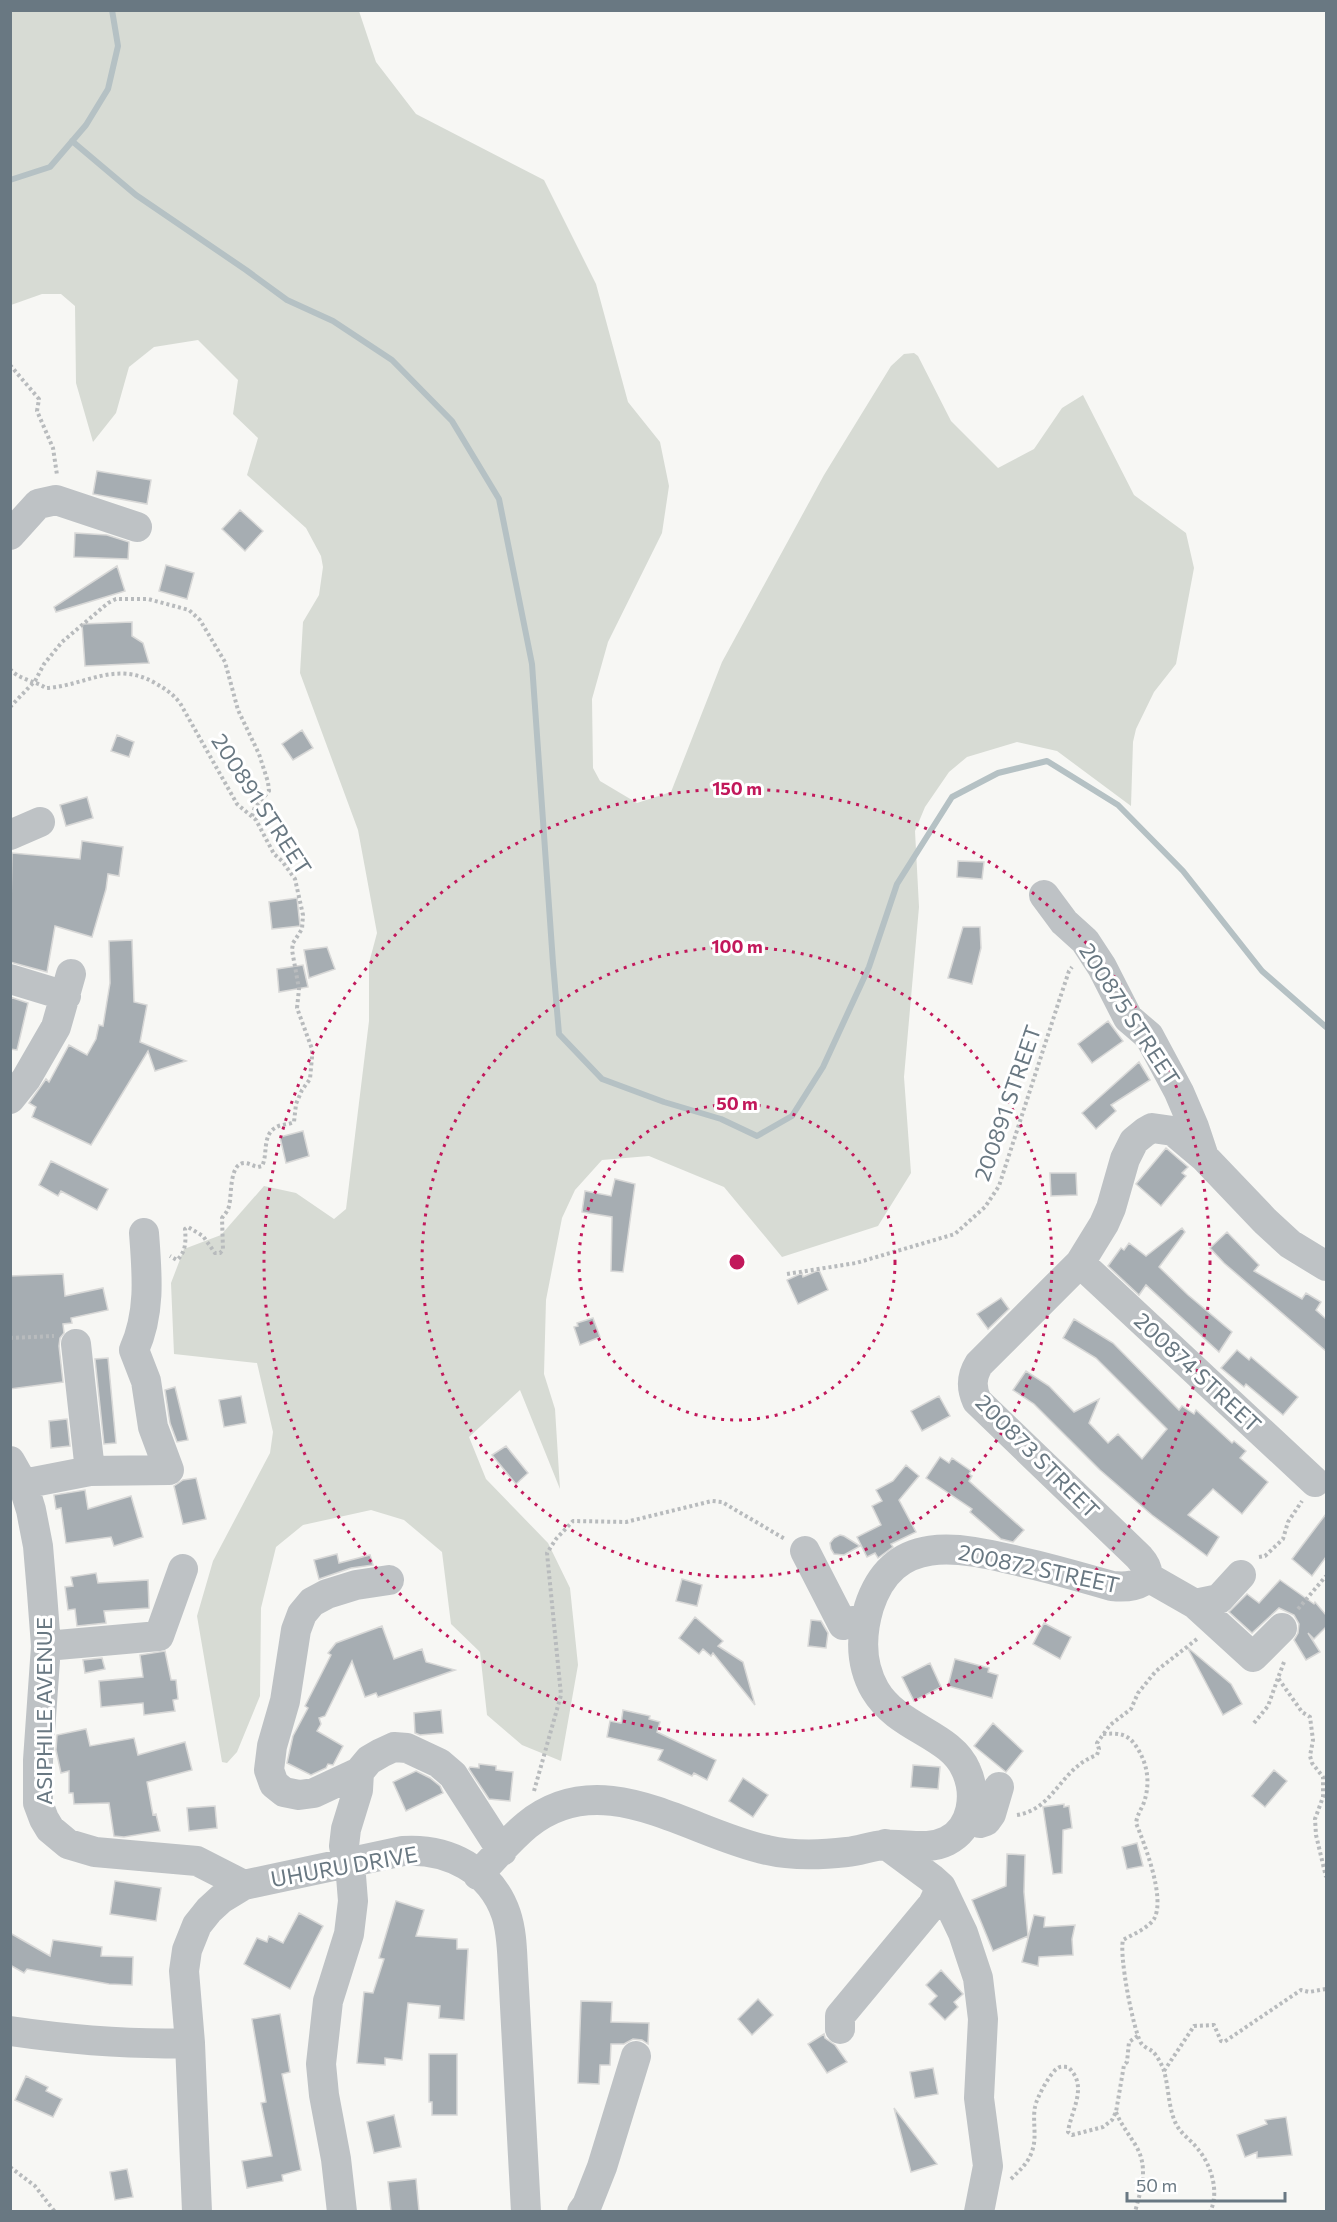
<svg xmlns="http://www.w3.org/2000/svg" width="1337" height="2222" viewBox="0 0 1337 2222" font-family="Commissioner,sans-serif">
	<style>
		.green { fill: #d7dbd4 }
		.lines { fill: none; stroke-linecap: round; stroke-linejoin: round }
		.stream { stroke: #b5c1c4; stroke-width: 6 }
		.building { fill: #a6adb2; stroke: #d8d8d7; stroke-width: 1.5 }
		.path { stroke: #b8bbbd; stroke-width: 4; stroke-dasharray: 3 3; stroke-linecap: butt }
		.minor { stroke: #bec2c5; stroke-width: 30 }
		.ring { fill: none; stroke: #c2185b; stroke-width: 3; stroke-dasharray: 3 6 }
		.labels { text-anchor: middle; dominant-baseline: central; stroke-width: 6; stroke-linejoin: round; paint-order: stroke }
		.street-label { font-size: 22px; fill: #697882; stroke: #fff }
		.centre { fill: #c2185b; stroke: #fff; stroke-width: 3 }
		.ring-label { font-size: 18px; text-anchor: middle; font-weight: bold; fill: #c2185b; stroke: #fff; stroke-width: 6; stroke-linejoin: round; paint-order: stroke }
	</style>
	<rect width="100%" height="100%" fill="#f7f7f4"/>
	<path class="green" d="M10,11H359L376,62L416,114L544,180L596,284L628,402L660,442L669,486L662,533L608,642L592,699L593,768L600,781L637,803L671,792L722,662L824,475L891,366L904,354L914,353L918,356L951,421L998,468L1034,449L1062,408L1083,395L1134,495L1186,533L1194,568L1176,664L1154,692L1136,729L1133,742L1131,806L1057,751L1017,742L967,757L949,772L925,807L915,831L919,907L904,1077L911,1173L878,1226L782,1257L724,1187L649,1156L602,1160L575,1190L562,1218L546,1300L544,1374L555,1409L560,1489L520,1390L469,1437L486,1479L548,1543L570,1588L578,1665L561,1761L522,1745L487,1715L480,1652L451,1624L442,1552L404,1520L371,1510L303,1525L276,1547L261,1608L260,1696L237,1752L227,1763L222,1762L197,1616L213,1561L270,1453L273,1432L257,1363L174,1354L171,1283L184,1249L221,1235L264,1186L296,1193L334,1219L346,1209L369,1021V963L377,933L358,830L300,673L303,622L319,595L323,567L321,556L306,528L247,475L258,438L233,414L238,380L198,340L154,347L129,367L116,413L93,442L76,383L75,306L61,294H42L11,305Z"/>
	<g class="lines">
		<path class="stream" d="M72,141L136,195L246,270L287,300L333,321L392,360L452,421L499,499L532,664L553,963L559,1034L602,1079L664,1102L721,1119L757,1136L792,1116L823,1067L869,967L897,884L952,797L998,773L1047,761L1118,805L1183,871L1262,971L1326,1027
			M10,180L50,167L86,125L108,89L118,46L112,10"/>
	</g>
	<path class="building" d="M97,471L151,480L147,504L93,494Z
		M240,510L263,531L245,551L222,529Z
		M75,533L107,535L129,542L128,559L74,557Z
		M166,565L194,573L187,599L159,591Z
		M117,566L125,591L56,612L54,607Z
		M132,622V636L143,643L149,663L85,666L82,624Z
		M302,730L313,748L293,760L282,744Z
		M117,735L134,742L129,757L111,751Z
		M87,797L93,818L66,826L60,805Z
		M82,841L123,847L119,876L108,874L106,889L92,937L55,926L47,972L10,962L12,853L80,859Z
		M958,861L984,862L982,879L957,877Z
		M297,898L300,926L272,929L269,902Z
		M963,927H980L981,948L972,984L948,978Z
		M132,940L134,1002L147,1005L140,1042L186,1061L155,1071L148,1051L91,1145L32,1117L36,1107L29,1103L46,1079L49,1082L69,1045L87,1055L96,1039L99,1025L103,1026L110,983L109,941Z
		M327,947L335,969L309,978L304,950Z
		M303,965L308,987L279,992L277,969Z
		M10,997L28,1003L17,1050L10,1049Z
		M1108,1021L1123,1041L1092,1063L1078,1044Z
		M1139,1062L1150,1080L1111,1105L1116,1111L1096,1129L1082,1113Z
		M303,1131L309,1156L286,1163L280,1137Z
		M1166,1148L1188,1167L1182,1173L1186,1176L1161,1206L1136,1184Z
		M51,1161L108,1189L97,1210L61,1191L58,1196L39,1185Z
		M1050,1173H1076L1077,1195L1051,1196Z
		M615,1179L635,1184L623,1272L611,1271L612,1217L582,1212L585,1191L611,1196Z
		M1182,1228L1185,1232L1159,1267L1188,1295L1232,1332L1219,1352L1146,1285L1139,1295L1108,1266L1121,1248L1124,1250L1129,1243L1146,1256Z
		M1227,1232L1259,1265L1254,1271L1302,1299L1306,1293L1321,1302L1316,1310L1326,1319V1351L1224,1263L1210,1248Z
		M819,1270L828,1290L798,1304L787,1280L802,1273L803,1277Z
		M63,1274L65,1296L103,1288L108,1310L71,1318L72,1323L63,1324L64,1333L60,1338L59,1346L63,1382L10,1389V1276Z
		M1001,1298L1009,1309L988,1329L977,1314Z
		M593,1318L600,1337L580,1345L574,1327L578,1326L577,1323Z
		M1074,1319L1113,1343L1179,1410L1182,1406L1194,1414L1196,1410L1232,1443L1234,1441L1246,1451L1240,1458L1268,1482L1242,1514L1213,1489L1188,1515L1219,1537L1207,1556L1152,1515L1100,1470L1034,1404L1013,1390L1026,1371L1049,1386L1074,1412L1099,1399L1089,1423L1108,1443L1118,1434L1142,1459L1167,1429L1096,1358L1063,1338Z
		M1237,1350L1249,1360L1251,1357L1298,1397L1283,1415L1246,1384L1244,1387L1221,1368Z
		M108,1358L116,1443L104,1444L95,1359Z
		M175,1387L188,1440L177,1442L170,1423L165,1390Z
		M241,1396L246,1423L224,1427L219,1400Z
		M939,1396L950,1416L922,1431L911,1411Z
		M67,1419L70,1446L51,1448L49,1421Z
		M506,1446L528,1473L516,1484L492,1455Z
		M940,1457L949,1463L952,1458L971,1471L969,1474L972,1476L969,1481L1024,1530L1013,1542L1001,1539L970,1512L972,1509L926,1478Z
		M906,1465L919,1476L899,1500L916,1532L891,1544L893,1547L878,1558L875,1553L867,1557L857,1537L881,1525L872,1506L882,1501L876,1490L893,1481Z
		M196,1478L206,1519L183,1524L174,1486L183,1480Z
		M85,1490L88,1509L131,1496L143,1537L114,1546L111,1537L66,1543L61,1508L56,1509L54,1495Z
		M1326,1514V1557L1312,1576L1292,1559Z
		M840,1535L844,1536L860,1546L844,1555L834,1554L831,1549L830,1543L834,1538Z
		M337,1554L339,1563L370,1555L373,1565L351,1568L319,1579L314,1560Z
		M96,1573L98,1583L148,1580L149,1608L104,1611L106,1623L77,1626L75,1609L68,1610L65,1587L73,1586L71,1577Z
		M682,1579L702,1585L697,1606L676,1601Z
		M1280,1580L1314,1604L1315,1602L1326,1615V1627L1314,1639L1308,1633L1320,1652L1306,1660L1294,1640L1298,1633L1299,1624L1294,1615L1279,1608L1252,1633L1229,1612L1247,1594L1259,1603Z
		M695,1617L723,1641L718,1646L743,1662L755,1705L713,1653L711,1656L703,1649L699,1654L679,1638Z
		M811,1620L821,1621L828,1633L826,1648L808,1646Z
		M1044,1623L1071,1637L1060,1659L1033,1644Z
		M382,1626L394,1659L422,1649L426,1662L455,1670L378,1697L376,1693L365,1697L352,1661L325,1716L319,1718L321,1724L317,1731L343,1746L333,1765L328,1764L326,1768L311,1775L287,1763L293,1736L308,1708L305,1706L331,1655L328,1653L336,1643Z
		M1187,1647L1231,1684L1242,1704L1223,1715Z
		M165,1651L171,1680H176L178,1699L173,1700L175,1711L144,1715L143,1703L101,1707L99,1681L143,1677L140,1655Z
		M102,1658L105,1669L85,1673L83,1660Z
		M955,1659L989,1668L988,1672L998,1675L992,1698L948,1686Z
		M930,1663L941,1687L914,1701L902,1677Z
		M441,1710L443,1733L420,1735L415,1733L414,1713Z
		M623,1710L650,1716L649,1719L660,1722L657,1732L716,1760L707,1780L694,1773L692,1776L658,1760L663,1750L607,1737L610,1721L621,1723Z
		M993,1723L1023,1751L1006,1772L974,1746Z
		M86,1729L90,1746L134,1738L138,1755L185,1742L192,1770L147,1782L153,1815L156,1814L160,1831L124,1837L114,1836L109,1803L74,1804L73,1793H69V1771L61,1773L56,1750L57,1735Z
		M479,1764L496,1766V1770L513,1772L510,1801L489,1799L469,1769L470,1767L479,1768Z
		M913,1765L940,1767L938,1789L911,1787Z
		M1274,1770L1287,1781L1265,1807L1252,1796Z
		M416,1771L430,1778L440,1786L443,1793L406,1811L393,1782Z
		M743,1778L768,1795L753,1817L729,1801Z
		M1064,1804V1807L1069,1806L1072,1828L1063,1830L1062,1873L1053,1874L1043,1807Z
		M215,1806L217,1828L189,1831L187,1808Z
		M1137,1843L1143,1866L1127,1869L1122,1847Z
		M1007,1854L1025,1855L1024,1892L1028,1936L993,1951L972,1900L1006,1886Z
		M115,1881L161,1888L156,1921L110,1914Z
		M396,1901L424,1910L416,1936L457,1939V1949H468L464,2020L439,2018L440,2006L408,2003L402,2060L385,2058V2065L357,2063L364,1992L373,1993L384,1959L379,1958Z
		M299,1913L323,1926L290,1989L244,1964L257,1938L267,1942L269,1936L283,1943Z
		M1034,1915L1045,1917L1044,1927L1075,1925L1072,1939L1073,1955L1039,1957L1038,1966L1022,1962Z
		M10,1933L50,1956L53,1940L102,1947L101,1956L133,1957L132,1985L109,1984L27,1969L24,1973L10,1965Z
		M941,1970L963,1994L954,2002L958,2007L945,2020L929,2004L937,1996L926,1985Z
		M758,1999L773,2015L752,2035L738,2019Z
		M581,2001L612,2002L611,2022L649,2023L648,2044L642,2040L633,2039L624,2044H611L610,2065H600L599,2084L578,2083Z
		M280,2014L290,2072L282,2074L301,2170L282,2175L283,2181L247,2188L242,2161L272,2156L261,2103L266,2102L252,2019Z
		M824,2034L825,2038L835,2045L847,2062L827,2073L808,2044Z
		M429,2054H457V2115H432V2102H429Z
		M933,2068L938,2094L915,2098L910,2072Z
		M26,2076L48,2087L46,2091L62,2099L53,2117L15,2100Z
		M894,2108L937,2164L911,2172Z
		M394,2115L401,2147L374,2153L367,2122Z
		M1286,2117L1292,2155L1257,2158V2152L1245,2157L1237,2135L1267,2124L1265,2120Z
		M127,2169L133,2197L115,2200L110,2172Z
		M416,2179L419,2211H391L388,2182Z"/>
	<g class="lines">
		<path class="path" d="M10,365L39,399L37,411L53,448L57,475
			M10,669C18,679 35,681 46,688C85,686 115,660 155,683C165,689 172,693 180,703L237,804L256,820L274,854L282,861L295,879L303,915L302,929L293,943L292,950L299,989L297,1008L312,1049V1057L310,1079L302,1090L296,1104L294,1122C288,1125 280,1124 275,1128C262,1136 268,1155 262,1166L258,1167C253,1166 249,1163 244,1163C229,1164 232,1195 229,1206C228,1211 225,1214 222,1218L223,1250L220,1253H215L203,1236L188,1227L185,1229C186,1241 186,1252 177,1260L170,1256
			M10,707L35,681L44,664L62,642L108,603L116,599H148L189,610L200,620L225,662L238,710L259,754L268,782L269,791L255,807L252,816
			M787,1274L856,1263L955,1234L985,1207L999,1186L1060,998L1069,971L1072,967
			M10,1338L54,1336
			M1259,1557L1265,1556L1283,1539L1288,1522L1302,1501
			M1298,1609L1326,1576
			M1284,1662L1278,1678L1302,1712L1310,1717L1313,1740L1310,1756L1312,1763L1323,1777V1797L1315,1819L1316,1835L1326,1877
			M1254,1723L1268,1706L1278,1678
			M1103,1734C1118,1733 1127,1733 1136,1746C1148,1764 1151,1784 1143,1805C1140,1811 1137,1816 1136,1823C1144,1843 1166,1898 1154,1919C1147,1929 1133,1934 1123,1940C1119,1956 1133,2029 1141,2043C1144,2047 1149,2049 1152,2051C1157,2055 1162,2065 1164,2071C1169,2088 1168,2107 1176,2124C1181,2134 1190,2139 1197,2148C1211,2164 1220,2192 1210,2212
			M534,1791L561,1695L547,1553L556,1539L573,1521L626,1522L712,1501L722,1502L785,1539
			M1017,1815C1055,1809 1060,1768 1097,1755L1099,1749L1097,1743L1110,1725L1131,1709L1138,1693L1156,1671L1197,1639
			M1164,2071L1194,2026L1214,2025L1221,2041L1224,2042L1301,1990L1309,1992L1326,1989
			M1116,2112C1121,2125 1129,2134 1136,2146C1149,2168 1141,2189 1135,2212
			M10,2167L35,2186L55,2212
			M1011,2179C1019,2171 1027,2164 1031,2154C1038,2138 1032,2123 1035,2107C1036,2099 1051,2071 1058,2068C1061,2066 1064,2067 1068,2067C1089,2086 1071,2110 1068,2132L1072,2135L1103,2127L1112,2120L1116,2112L1124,2065L1127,2062L1129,2042L1139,2035"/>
		<path class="minor" d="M10,535L38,504L56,500L137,527
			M10,835L40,822
			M1044,895L1064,922L1085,941L1102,967L1128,1018L1149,1036L1179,1092L1194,1127L1204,1157
			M10,979L66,996
			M10,1099L26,1079L56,1027L71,974
			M1080,1263L1315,1482
			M76,1344L90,1471
			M10,1461L23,1484L31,1510L38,1546L42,1593L46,1646L38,1760V1803L44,1819L50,1829L68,1844L95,1852L197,1861L244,1885
			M23,1484L90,1471L169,1470L153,1427L146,1381L134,1350C151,1312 147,1273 144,1233
			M805,1551L843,1625L866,1617
			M1146,1576L1195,1604L1253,1657L1282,1628
			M389,1580L356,1585L327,1594L312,1602L302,1614L296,1630L285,1701L272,1746L269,1770L274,1784L284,1792L299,1795L314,1793L359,1772L369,1760L381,1753L394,1747L407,1748L439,1763L453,1775L502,1851
			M1195,1604L1219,1599L1241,1575
			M46,1646L159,1636L183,1569
			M969,1816L980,1823L986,1821L991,1814L999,1787
			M885,1844L931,1878L941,1887L963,1933L978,1978L983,2019L979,2098L988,2166L979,2212
			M478,1875C494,1858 510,1839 527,1825C603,1763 690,1834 767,1850C792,1856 821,1855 847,1852C859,1851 871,1846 884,1845C905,1843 927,1851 947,1841C973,1828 977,1794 966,1770C951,1734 898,1729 875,1690C860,1664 861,1634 869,1607C893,1532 959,1547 1018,1561C1050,1568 1081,1577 1112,1586C1132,1588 1162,1583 1139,1557L977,1401C971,1388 971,1377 979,1364L1080,1263L1104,1224L1111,1208L1125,1159L1134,1141L1145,1132L1152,1128L1173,1131L1204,1157L1265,1221L1290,1244L1326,1266
			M840,2029V2016L933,1904L941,1887
			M10,2031C72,2040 128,2045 190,2043
			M197,2212L190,2043L184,1971L187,1950L197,1925L209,1910L221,1899L244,1885L403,1851C448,1848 491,1870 506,1914C512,1932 512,1951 513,1969L526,2212
			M342,2212L336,2159L324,2095L321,2064L328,2001L349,1934L353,1901L351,1876L344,1846L346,1829L358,1790L359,1772
			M582,2212L587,2205L602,2167L636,2056"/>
	</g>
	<g class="ring">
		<circle cx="737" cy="1262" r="158"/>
		<circle cx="737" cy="1262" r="315"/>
		<circle cx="737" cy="1262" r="473"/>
	</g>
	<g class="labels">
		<g class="street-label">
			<text transform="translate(262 804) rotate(57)">200891 STREET</text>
			<text transform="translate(1130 1014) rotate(57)">200875 STREET</text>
			<text transform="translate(1007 1103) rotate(-71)">200891 STREET</text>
			<text transform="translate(1198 1372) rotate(43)">200874 STREET</text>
			<text transform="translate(1038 1456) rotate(45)">200873 STREET</text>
			<text transform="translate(1039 1568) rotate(12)">200872 STREET</text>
			<text transform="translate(43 1711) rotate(-90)">ASIPHILE AVENUE</text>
			<text transform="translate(344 1866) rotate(-10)">UHURU DRIVE</text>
		</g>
	</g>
	<circle cx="737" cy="1262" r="9" class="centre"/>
	<g class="ring-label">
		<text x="737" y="795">150 m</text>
		<text x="737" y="953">100 m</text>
		<text x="737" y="1110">50 m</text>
	</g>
	<rect width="1337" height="2222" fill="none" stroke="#697882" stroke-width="24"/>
	<path d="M1127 2192v9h158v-9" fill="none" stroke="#697882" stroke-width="3"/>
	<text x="1136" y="2192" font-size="18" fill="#697882" stroke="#ffffff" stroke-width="4.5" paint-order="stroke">50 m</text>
</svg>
